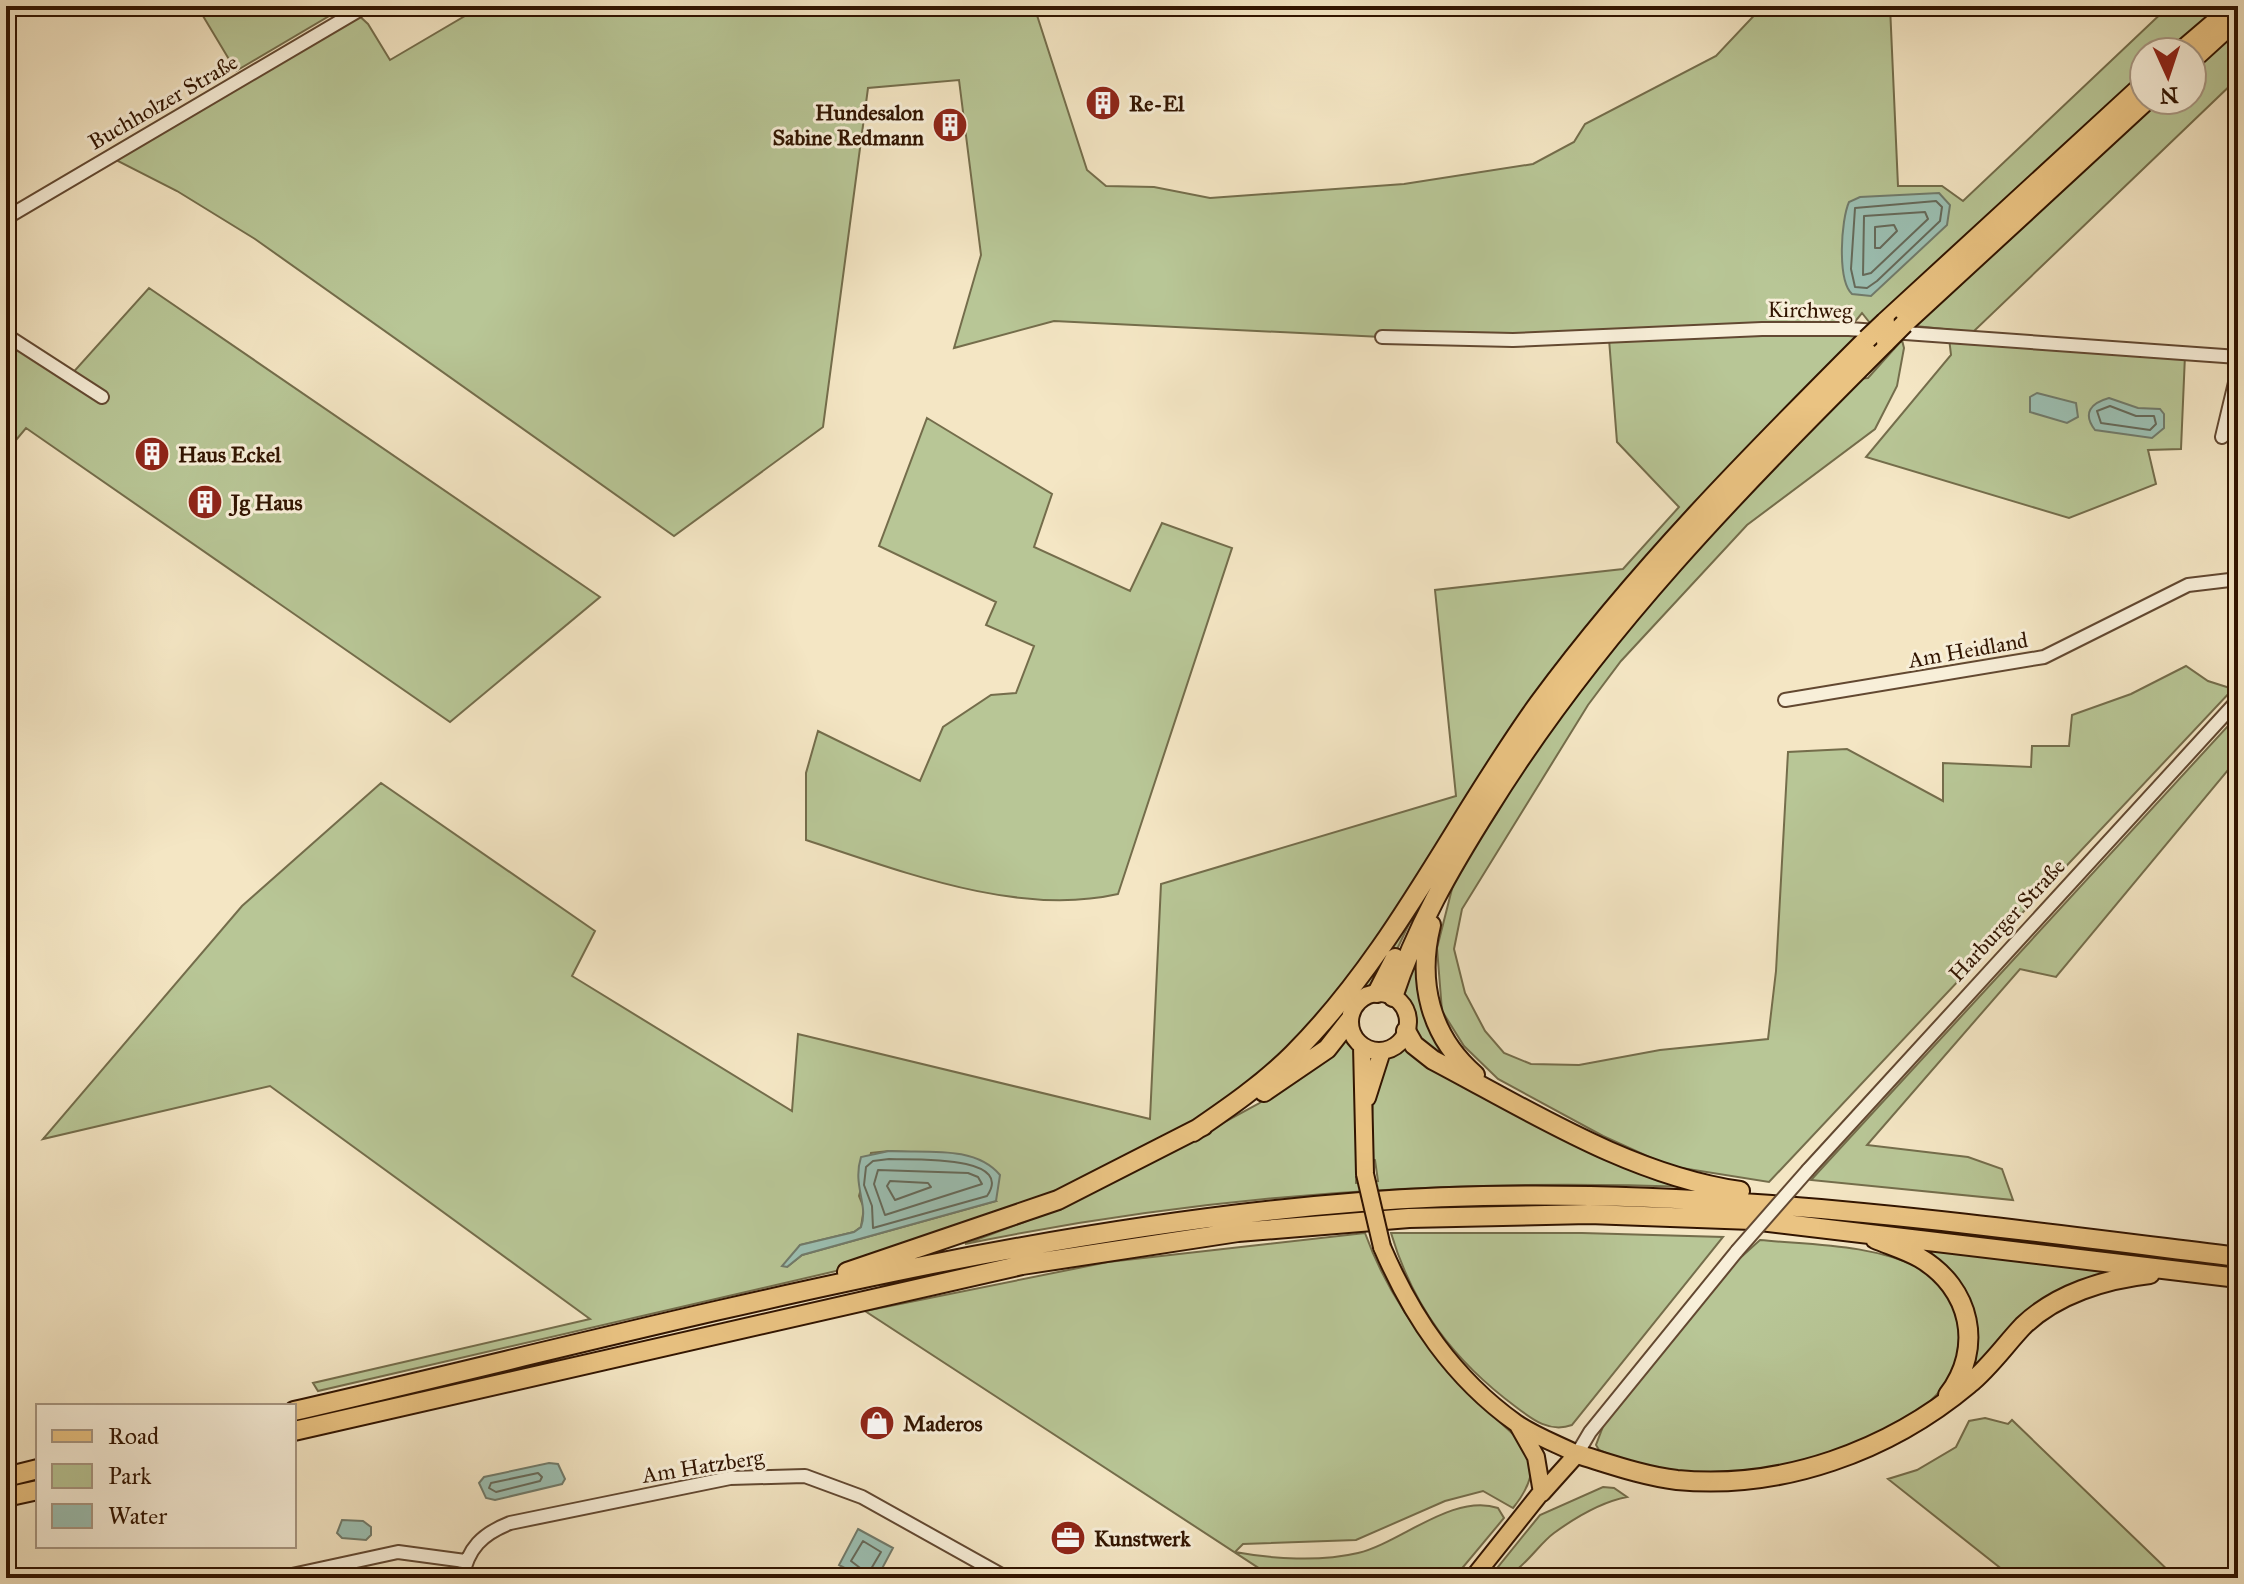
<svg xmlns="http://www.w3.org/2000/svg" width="2244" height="1584" viewBox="0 0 2244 1584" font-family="'IM FELL Great Primer',serif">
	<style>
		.green { fill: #b8c696; stroke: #746d4b; stroke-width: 2; fill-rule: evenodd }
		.water { fill: #9cc0b3; stroke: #717b6b; stroke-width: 2 }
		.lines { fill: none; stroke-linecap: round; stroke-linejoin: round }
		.shore { stroke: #666a5a; stroke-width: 2 }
		.minor-casing { stroke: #624831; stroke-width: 16 }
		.major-casing { stroke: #311400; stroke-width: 20 }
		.highway-casing { stroke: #311400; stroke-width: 22 }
		.minor { stroke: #f8efd9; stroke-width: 12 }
		.major { stroke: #eac382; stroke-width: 16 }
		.highway { stroke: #eac382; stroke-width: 18 }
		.minor-bridge-casing { stroke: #624831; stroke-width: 16; stroke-linecap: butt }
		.major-bridge-casing { stroke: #311400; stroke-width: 20; stroke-linecap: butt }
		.highway-bridge-casing { stroke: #311400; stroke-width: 22; stroke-linecap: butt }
		.minor-bridge { stroke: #f8efd9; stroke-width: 12 }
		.major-bridge { stroke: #eac382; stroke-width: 16 }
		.highway-bridge { stroke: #eac382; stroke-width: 18 }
		.labels { text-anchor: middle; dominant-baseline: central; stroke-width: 6; stroke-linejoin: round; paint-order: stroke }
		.street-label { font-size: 22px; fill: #311400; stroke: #f8efd9 }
		.poi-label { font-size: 22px; font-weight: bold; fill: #311400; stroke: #f8efd9; text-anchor: start }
	</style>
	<rect width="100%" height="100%" fill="#f4e6c4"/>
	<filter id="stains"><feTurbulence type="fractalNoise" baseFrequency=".0025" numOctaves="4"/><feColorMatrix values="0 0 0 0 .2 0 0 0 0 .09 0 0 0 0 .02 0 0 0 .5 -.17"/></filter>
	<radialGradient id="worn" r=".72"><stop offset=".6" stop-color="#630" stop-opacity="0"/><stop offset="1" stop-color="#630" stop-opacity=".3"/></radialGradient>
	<path class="green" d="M197,6H346L236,71Z
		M482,6H1034L1087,170L1106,186L1154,187L1210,198L1404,184L1533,164L1574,142L1585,124L1716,56L1763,6H1890L1898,186H1942L1963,201L2169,6H2221L2169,52H2144V74L1870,323L1862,313L1849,329L1837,333L1859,335L1416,886L1331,1005L1245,1091L1154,1147L985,1223L875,1262L318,1391L313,1383L590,1319L270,1086L43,1139L242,906L381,783L595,931L572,976L792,1111L798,1034L1150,1119L1161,884L1456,796L1435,590L1623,569L1679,507L1617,442L1609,339L1382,337L1054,321L954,348L981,255L959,80L868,88L823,427L674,536L255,239L177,191L110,157L355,12L368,24L390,60ZM889,1151L932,1153L996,1201L802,1255L787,1267L800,1245L854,1232L861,1227L864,1208L859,1196L871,1153Z
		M2238,26V78L1973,332L1915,326L2155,100H2192V67Z
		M149,288L600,597L450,722L26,428L11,446L6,442V335L70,376Z
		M1949,338L2185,355L2181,449L2148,450L2156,484L2069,518L1866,457L1951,355Z
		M1902,340L1904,348L1897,386L1875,429L1747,525L1621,661L1588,705L1462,909L1454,949L1465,993L1485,1031L1504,1053L1531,1064L1579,1065L1660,1050L1768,1039L1776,971L1788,752L1847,749L1943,801V763L2031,767L2032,746H2069L2072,715L2131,694L2186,666L2208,681L2233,689L1769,1182L1669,1166L1603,1136L1498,1079L1464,1046L1442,1011L1437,948L1455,877L1531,751L1666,578L1857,379L1868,378Z
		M927,418L1052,494L1034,547L1130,591L1162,523L1232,548L1118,894C1017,917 901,871 806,840V773L818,731L920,781L943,727L991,695L1016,693L1034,646L986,625L996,602L879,546Z
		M2238,715V758L2056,977L2020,969L1867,1145L1968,1157L2002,1169L2013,1200L1811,1180Z
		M1419,903L1380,985C1343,1001 1357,1009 1336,1034C1322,1050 1296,1061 1279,1073Z
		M1423,932L1421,973L1457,1064L1421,1047L1402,990Z
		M1347,1039L1357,1053L1356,1183L1378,1181L1375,1160L1370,1159L1374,1077L1382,1059L1406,1045L1691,1187C1447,1178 1204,1195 965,1244L1024,1222L1138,1169L1258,1104L1313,1068Z
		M1365,1233C1397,1322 1461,1389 1531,1450C1536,1472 1527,1491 1513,1508L1483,1491L1445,1501L1356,1540L1243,1544L1235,1552C1273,1559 1320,1562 1358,1553C1400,1543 1453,1493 1498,1508L1504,1518L1454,1578H1274L865,1311L1108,1262Z
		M1391,1233H1582L1723,1237L1572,1425C1550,1433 1533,1420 1516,1407C1454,1361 1413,1307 1391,1233Z
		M1760,1240C1813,1245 1873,1244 1922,1269C1943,1280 1957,1306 1960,1328C1972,1432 1784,1476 1706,1474C1670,1473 1632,1465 1599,1450L1596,1445L1607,1416L1729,1268Z
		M1907,1247L2135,1274L2080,1286L1959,1390L1971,1320Z
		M1985,1418L2008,1424L2012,1420L2176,1578H2013L1888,1479L1917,1470L1956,1447L1969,1421Z
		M1603,1487L1614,1488L1627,1497C1601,1502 1576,1517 1554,1533C1536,1546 1519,1578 1496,1578L1493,1573L1540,1515Z"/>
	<path class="water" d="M1939,193L1950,205L1947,225L1871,296L1852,294C1837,280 1841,220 1849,202L1860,197Z
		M2037,393L2076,403L2078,417L2067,423L2030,412V397Z
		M2109,398L2138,408L2160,409L2164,414V428L2152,438L2095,430C2082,413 2091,403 2109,398Z
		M889,1151C926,1153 975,1145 1000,1175L996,1201L802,1255L787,1267L782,1266L800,1245L854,1232L861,1227C869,1204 852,1186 861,1157Z
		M549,1463L558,1464L565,1479L562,1484L495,1500L486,1498L479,1483L484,1477Z
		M342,1520L363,1521L371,1527V1535L366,1540L342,1538L337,1533Z
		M858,1529L893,1548L877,1578H863L839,1565Z"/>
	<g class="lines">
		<path class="shore" d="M1936,201L1942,207L1940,221L1877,281L1867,288L1855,287L1851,269L1855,208Z
			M1925,212L1928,219L1871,273L1863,275L1864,216Z
			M1894,225L1897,231L1880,248H1875V227Z
			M2110,406L2136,416H2154L2156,424L2150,430L2101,423L2097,411Z
			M889,1159C909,1160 1016,1154 987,1196L873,1228L872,1206L864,1185L866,1167L873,1161Z
			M878,1170L968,1173L978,1177L982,1184L885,1215L874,1184Z
			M890,1181L928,1183L931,1187L895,1200L887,1186Z
			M538,1473L542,1477L540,1481L496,1492L489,1488L491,1483Z
			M863,1541L881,1552L868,1574L851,1561Z"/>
		<defs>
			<path id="minor" d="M6,218L366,6
				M6,335L102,397
				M1382,337L1513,340L1762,329H1849L2238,357
				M2222,437L2238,370
				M1785,700L2044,657L2188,585L2238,579
				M1808,1170L2238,700
				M1577,1454L1590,1432L1737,1251
				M278,1578L398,1552L465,1561
				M462,1578C468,1548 482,1534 510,1523L730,1478L805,1476L862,1497L1007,1578"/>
			<path id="major" d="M1350 1022a29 29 0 1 1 58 0a29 29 0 1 1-58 0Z
				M1362,1046L1365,1174
				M1367,1098L1382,1051
				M1382,1247C1412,1317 1453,1378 1516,1423C1535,1436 1557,1444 1577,1454L1542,1493
				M1518,1425L1536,1457L1542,1493
				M1473,1578L1547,1485"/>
			<path id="highway" d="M2180,52L2234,6
				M2192,60L2238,18
				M1885,322L2144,84
				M1904,324L2147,100
				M1431,925C1417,982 1430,1036 1475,1075
				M1377,993L1395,958
				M1393,997C1415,929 1451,867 1489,807C1599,630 1739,489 1886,342
				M1406,1031L1414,1045L1433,1060C1530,1111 1630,1175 1740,1191
				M1264,1092L1327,1049L1349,1021
				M1193,1132C1228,1108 1263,1084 1293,1054C1395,952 1455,819 1539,703C1636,571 1751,455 1867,339
				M1875,1239C1889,1245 1906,1250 1920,1258C1971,1288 1984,1348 1948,1395
				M847,1272L1058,1200L1203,1126
				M294,1411C646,1330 1000,1230 1361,1202C1655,1179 1947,1221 2238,1257
				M294,1431L1022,1265L1238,1232L1409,1218L1589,1214L1752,1220L2238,1278
				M1577,1454C1610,1464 1643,1476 1677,1480C1782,1490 1889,1451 1969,1384C1989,1368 2005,1345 2023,1326C2056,1294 2105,1279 2150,1274
				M6,1477L38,1469
				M6,1497L38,1490"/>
		</defs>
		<use href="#minor" class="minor-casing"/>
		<use href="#major" class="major-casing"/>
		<use href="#highway" class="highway-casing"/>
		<use href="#minor" class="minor"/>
		<use href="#major" class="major"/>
		<use href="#highway" class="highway"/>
		<defs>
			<path id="minor-bridge" d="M1737,1251L1808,1170"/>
			<path id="major-bridge" d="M1365,1174L1382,1247"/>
			<path id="highway-bridge" d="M1867,339L1885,322
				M1886,342L1904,324"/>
		</defs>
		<use href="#minor-bridge" class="minor-bridge-casing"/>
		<use href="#major-bridge" class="major-bridge-casing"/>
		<use href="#highway-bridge" class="highway-bridge-casing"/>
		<use href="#minor-bridge" class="minor-bridge"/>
		<use href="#major-bridge" class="major-bridge"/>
		<use href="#highway-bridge" class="highway-bridge"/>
	</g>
	<defs>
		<symbol id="building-disc" viewBox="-11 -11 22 22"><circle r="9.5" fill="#8f2418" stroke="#f8efd9"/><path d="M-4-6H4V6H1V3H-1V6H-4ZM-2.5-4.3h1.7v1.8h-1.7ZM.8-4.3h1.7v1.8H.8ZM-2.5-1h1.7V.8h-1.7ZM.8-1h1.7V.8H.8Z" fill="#fff"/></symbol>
		<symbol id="shop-disc" viewBox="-11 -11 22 22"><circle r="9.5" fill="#8f2418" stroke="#f8efd9"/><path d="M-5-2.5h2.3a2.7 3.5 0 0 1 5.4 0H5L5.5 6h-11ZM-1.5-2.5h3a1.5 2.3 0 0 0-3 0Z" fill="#fff"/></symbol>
		<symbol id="office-disc" viewBox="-11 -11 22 22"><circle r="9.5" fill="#8f2418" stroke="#f8efd9"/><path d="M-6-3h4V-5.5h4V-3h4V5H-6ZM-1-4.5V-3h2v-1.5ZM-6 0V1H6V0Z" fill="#fff"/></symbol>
	</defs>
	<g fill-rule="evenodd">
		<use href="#building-disc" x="1083" y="83" width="40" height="40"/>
		<use href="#building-disc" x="930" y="105" width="40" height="40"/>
		<use href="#building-disc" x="132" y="434" width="40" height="40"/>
		<use href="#building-disc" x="185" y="482" width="40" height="40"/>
		<use href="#shop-disc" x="857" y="1403" width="40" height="40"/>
		<use href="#office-disc" x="1048" y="1518" width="40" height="40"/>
	</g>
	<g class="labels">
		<g class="street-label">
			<text transform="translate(163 102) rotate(-30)">Buchholzer Straße</text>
			<text transform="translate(1810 310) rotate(1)">Kirchweg</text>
			<text transform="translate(1968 650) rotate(-10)">Am Heidland</text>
			<text transform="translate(2007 920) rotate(-47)">Harburger Straße</text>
			<text transform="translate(703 1466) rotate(-9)">Am Hatzberg</text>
		</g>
		<g class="poi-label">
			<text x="1129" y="103">Re-El</text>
			<text x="924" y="112" text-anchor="end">Hundesalon<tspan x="924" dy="25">Sabine Redmann</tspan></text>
			<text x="178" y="454">Haus Eckel</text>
			<text x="231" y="502">Jg Haus</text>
			<text x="903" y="1423">Maderos</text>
			<text x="1094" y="1538">Kunstwerk</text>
		</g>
	</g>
	<rect width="2244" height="1584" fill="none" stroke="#f4e6c4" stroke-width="32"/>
	<rect x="8" y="8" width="2228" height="1568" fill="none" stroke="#311400" stroke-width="4"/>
	<rect x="16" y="16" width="2212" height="1552" fill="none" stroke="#311400" stroke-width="2"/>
	<rect x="36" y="1404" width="260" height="144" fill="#f8efd9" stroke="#a89782" stroke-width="2"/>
	<rect x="52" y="1430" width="40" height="12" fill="#eac382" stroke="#a89782" stroke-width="2"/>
	<text x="108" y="1444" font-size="24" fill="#311400">Road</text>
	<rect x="52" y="1464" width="40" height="24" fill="#b8c696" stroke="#a89782" stroke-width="2"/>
	<text x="108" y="1484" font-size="24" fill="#311400">Park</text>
	<rect x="52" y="1504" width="40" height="24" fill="#9cc0b3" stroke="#a89782" stroke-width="2"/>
	<text x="108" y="1524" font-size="24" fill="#311400">Water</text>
	<g transform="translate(2168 76) rotate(177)"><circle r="38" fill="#f8efd9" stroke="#a89782" stroke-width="2"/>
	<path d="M0-6L14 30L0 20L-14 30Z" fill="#8f2418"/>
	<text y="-12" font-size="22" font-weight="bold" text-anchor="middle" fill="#311400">N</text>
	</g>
	<rect width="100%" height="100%" filter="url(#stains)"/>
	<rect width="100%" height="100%" fill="url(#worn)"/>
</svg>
